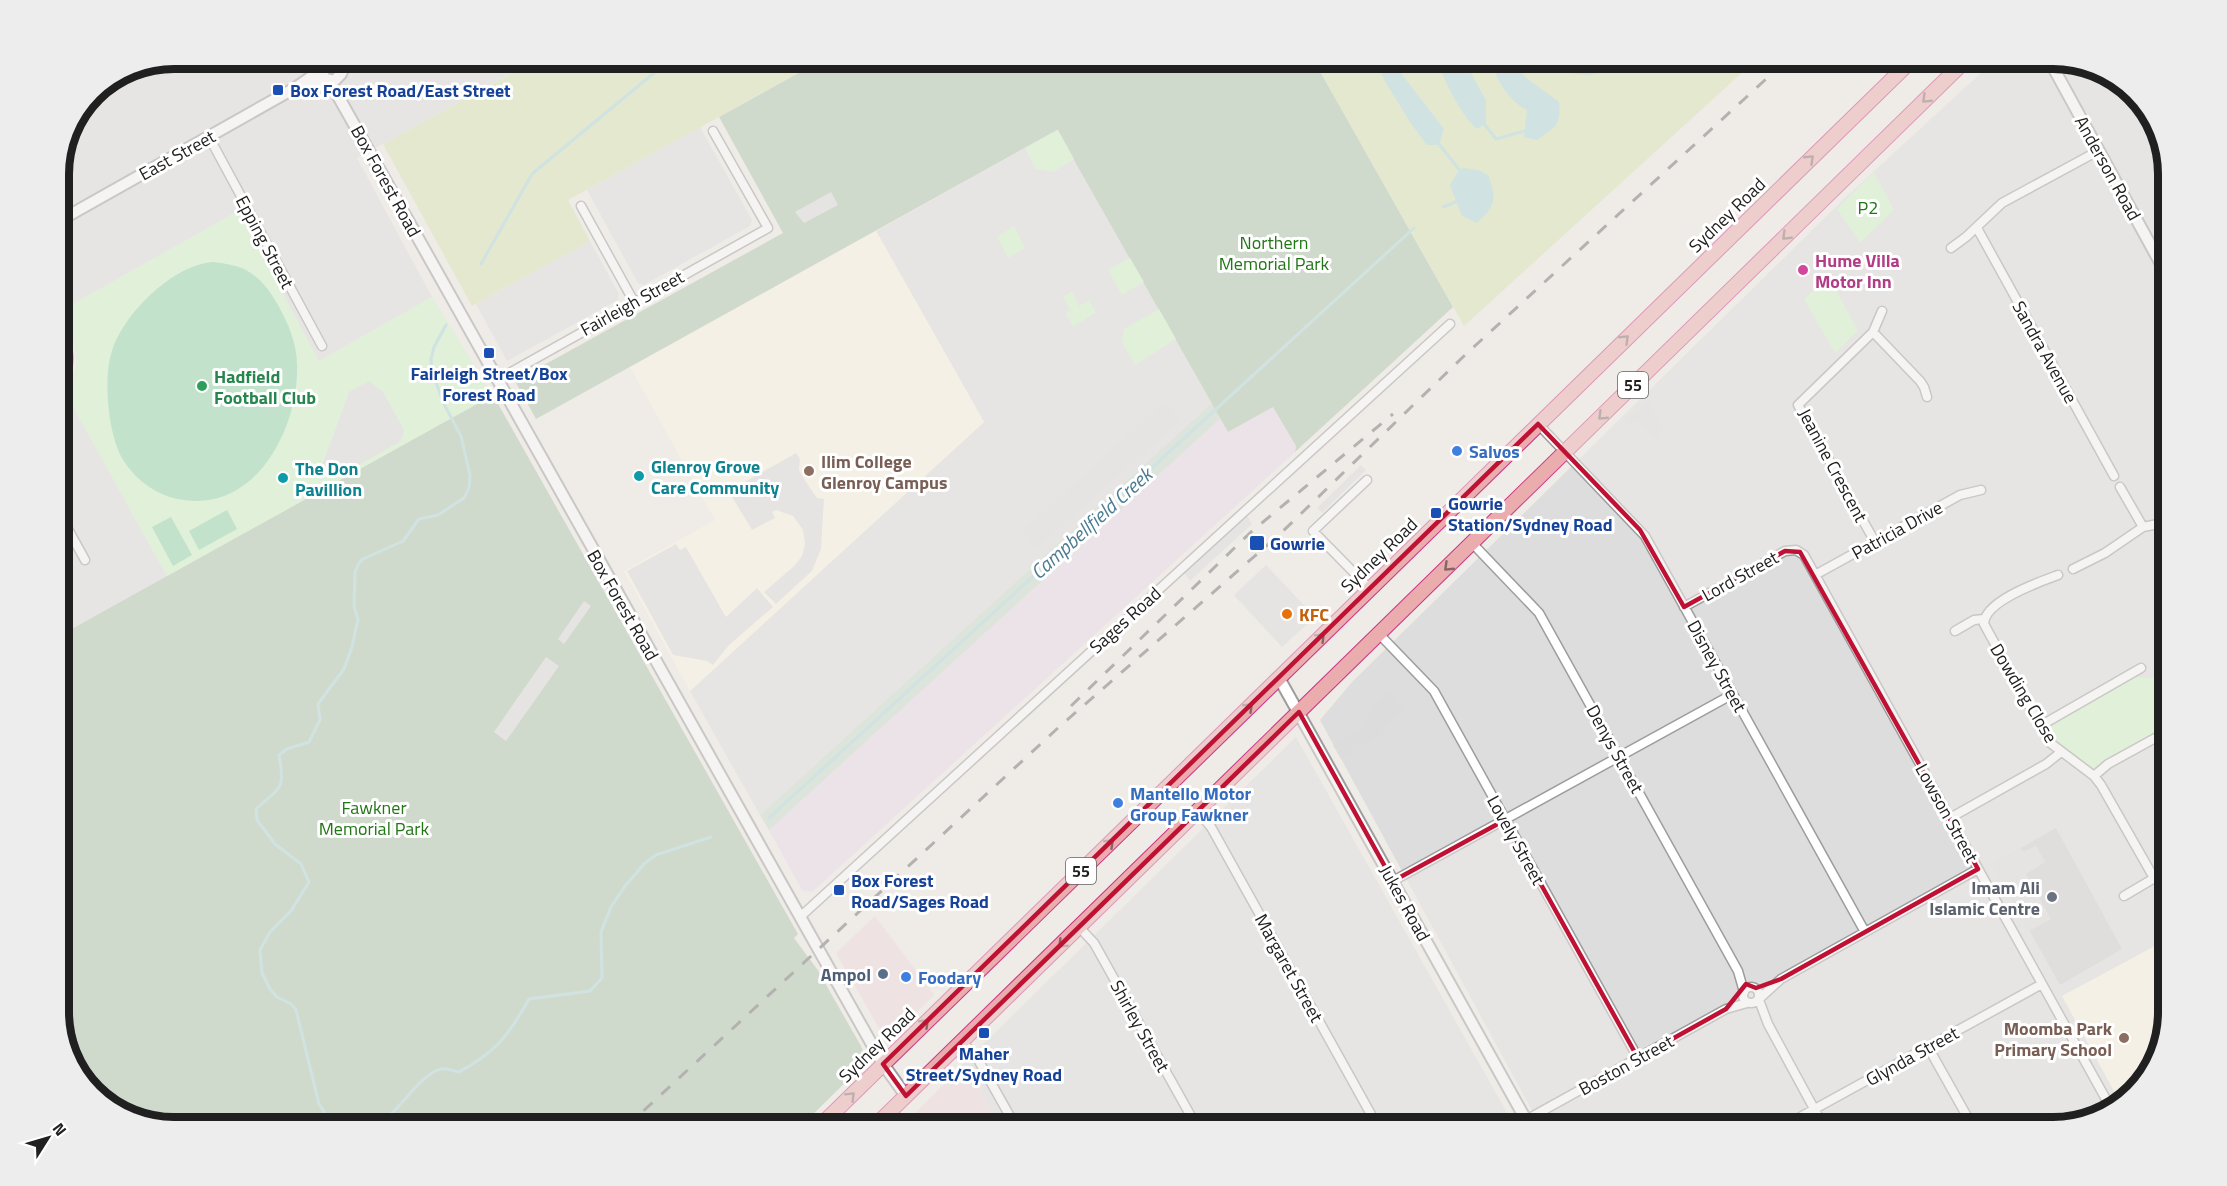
<svg xmlns="http://www.w3.org/2000/svg" width="2227" height="1186" viewBox="0 0 2227 1186" font-family="'Titillium Web',sans-serif">
	<style>
		.residential { fill: #dedddd }
		.commercial { fill: #efd8db }
		.industrial { fill: #e8d9e8 }
		.education { fill: #fcf7e3 }
		.religious { fill: #cecece }
		.grass { fill: #d5e5b1 }
		.wetland { fill: #c5dccd }
		.cemetery { fill: #abc6aa }
		.park { fill: #cef5c8 }
		.pitch { fill: #8cd7ab }
		.parking { fill: #dcdcdc }
		.water { fill: #abd8d9 }
		.lines { fill: none; stroke-linecap: round; stroke-linejoin: round }
		.stream { stroke: #abd8d9; stroke-width: 3 }
		.minor-casing { stroke: #9d9d9d; stroke-width: 11 }
		.tertiary-casing { stroke: #9d9d9d; stroke-width: 14 }
		.trunk-casing { stroke: #cc3588; stroke-width: 16 }
		.minor { stroke: #fff; stroke-width: 8 }
		.tertiary { stroke: #fff; stroke-width: 10 }
		.trunk { stroke: #eaacac; stroke-width: 14 }
		.rail { stroke: #6e6e6e; stroke-width: 3; stroke-dasharray: 12 12; stroke-linecap: butt }
		.oneway { stroke: #856666 }
		.marked { fill: none; stroke: #be1134; stroke-width: 4.5; stroke-linejoin: round }
		.transit-dot { fill: #1a4fb4; stroke: #fff; stroke-width: 2 }
		.hotel-dot { fill: #d1479c; stroke: #fff; stroke-width: 2 }
		.leisure-dot { fill: #2e9e5b; stroke: #fff; stroke-width: 2 }
		.shop-dot { fill: #3f7fe0; stroke: #fff; stroke-width: 2 }
		.education-dot { fill: #8d6e63; stroke: #fff; stroke-width: 2 }
		.culture-dot { fill: #0f9aa8; stroke: #fff; stroke-width: 2 }
		.food-dot { fill: #e8710a; stroke: #fff; stroke-width: 2 }
		.worship-dot { fill: #6b7280; stroke: #fff; stroke-width: 2 }
		.service-dot { fill: #5c6f8a; stroke: #fff; stroke-width: 2 }
		.labels { text-anchor: middle; dominant-baseline: central; stroke-width: 6; stroke-linejoin: round; paint-order: stroke }
		.shield { fill: #fff; stroke: #636363; stroke-width: 1.5 }
		.shield-label { font-size: 16px; font-weight: bold; fill: #202020 }
		.transit-label { font-size: 18px; font-weight: bold; fill: #164399; stroke: #fff; text-anchor: start }
		.street-label { font-size: 18px; fill: #202020; stroke: #fff }
		.park-label { font-size: 18px; fill: #217615; stroke: #fff }
		.hotel-label { font-size: 18px; font-weight: bold; fill: #b23c85; stroke: #fff; text-anchor: start }
		.leisure-label { font-size: 18px; font-weight: bold; fill: #27864d; stroke: #fff; text-anchor: start }
		.shop-label { font-size: 18px; font-weight: bold; fill: #366cbe; stroke: #fff; text-anchor: start }
		.education-label { font-size: 18px; font-weight: bold; fill: #785e54; stroke: #fff; text-anchor: start }
		.culture-label { font-size: 18px; font-weight: bold; fill: #0d838f; stroke: #fff; text-anchor: start }
		.food-label { font-size: 18px; font-weight: bold; fill: #c56008; stroke: #fff; text-anchor: start }
		.worship-label { font-size: 18px; font-weight: bold; fill: #5b616d; stroke: #fff; text-anchor: end }
		.service-label { font-size: 18px; font-weight: bold; fill: #4e5e75; stroke: #fff; text-anchor: end }
		.water-label { font-size: 20px; font-style: italic; fill: #4a7c91; stroke: #fff }
		.rim { fill: none; stroke: #202020; stroke-width: 8 }
	</style>
	<rect width="100%" height="100%" fill="#efebe7"/>
	<path class="residential" d="M174,58L537,59L357,158L432,297L319,361L238,211L59,312V167L93,92L130,67Z
		M1996,59H2053L2105,71L2149,110L2168,167V1012L2156,1064L2111,1112L2054,1127H1541L1320,720L1352,682L1846,197Z
		M700,127L752,220L750,226L644,285L638,283L587,190Z
		M1058,130L1212,403L760,815L690,691L984,422L876,231Z
		M590,241L619,294L618,300L507,361L476,304Z
		M59,381L167,576L59,636Z
		M1296,737L1515,1127H978L992,1113L964,1063Z"/>
	<path class="commercial" d="M875,916L934,995L887,1042L836,953Z
		M964,1063L992,1113L978,1127H902Z"/>
	<path class="industrial" d="M1273,406L1296,446L1295,452L812,892L802,890L769,830L1221,418L1228,432Z"/>
	<path class="education" d="M876,231L984,422L690,691L624,571L715,520L630,367Z
		M2168,939V1012L2156,1064L2120,1102L2062,996Z"/>
	<path class="religious" d="M2056,828L2122,949L2060,985L1992,864Z"/>
	<path class="grass" d="M537,59H824L568,200L590,241L472,306L383,144Z
		M1313,59H1757L1464,326Z"/>
	<path class="wetland" d="M1212,403L1221,418L769,830L760,815Z"/>
	<path class="cemetery" d="M824,59H1313L1453,307L1295,452L1296,446L1273,407L1228,432L1057,130L536,419L515,381L783,233L719,117Z
		M493,395L798,934L794,938L817,969L861,1046L863,1051L860,1068L800,1127H174L122,1115L78,1077L59,1020V636Z"/>
	<path class="park" d="M1058,130L1074,159L1053,172L1036,169L1025,148Z
		M1874,172L1894,210L1860,243L1837,209Z
		M238,211L319,361L432,297L493,395L167,576L63,389C67,383 74,374 76,367C80,350 66,331 59,316V312Z
		M1014,226L1025,248L1008,258L997,237Z
		M1130,258L1144,282L1122,295L1108,270Z
		M1829,277L1858,331L1835,353L1804,299Z
		M1072,291L1079,306L1089,300L1096,312L1073,327L1066,314L1071,310L1063,297Z
		M1159,309L1176,339L1135,365L1122,342L1124,329Z
		M2168,671V716L2153,734L2106,761L2098,768H2090C2076,758 2047,745 2049,726L2053,722L2132,677L2155,678Z"/>
	<path class="pitch" d="M213,262C224,263 234,265 244,269C260,277 270,291 278,305C288,323 297,344 297,365C299,428 256,511 184,500C158,497 135,480 122,458C108,433 103,378 112,351C124,313 173,265 213,262Z
		M227,510L237,529L199,550L189,531Z
		M171,517L192,555L173,566L152,527Z"/>
	<path class="parking" d="M831,192L838,205L804,223L795,212Z
		M369,381L383,392L404,430L401,441L336,478L327,474L322,466L349,392Z
		M1165,401L1181,420L1036,549L1022,531Z
		M1648,401L1664,430L1654,439L1636,420L1629,426L1623,421Z
		M796,453L800,459L799,470L806,482L817,498L824,499L821,549L812,571L776,604L764,592L794,566L802,556L805,544L803,530L793,516L776,510L772,512L775,518L752,530L732,497L736,494L734,488Z
		M1361,465L1366,470L1322,513L1317,508Z
		M1246,514L1252,524L1190,581L1184,572Z
		M676,544L680,550L686,547L726,617L757,588L773,607L729,645L713,665L707,661L673,655L627,571Z
		M1266,565L1315,617L1282,647L1234,595Z
		M584,601L591,606L564,644L558,639Z
		M546,657L559,666L506,741L494,732Z
		M1389,690L1406,708L1382,731L1383,734L1341,759L1333,745L1363,728L1369,715L1376,708L1373,705Z
		M2036,846L2045,862L2026,874L2051,919L2029,931L1992,864L2021,848L2023,852Z"/>
	<path class="water" d="M1374,59H1390L1444,129L1439,145H1427L1412,125L1386,83Z
		M1438,59H1463L1486,100V123L1477,129C1463,118 1441,77 1438,59Z
		M1489,59H1514L1525,77L1559,102C1561,127 1556,126 1537,140L1524,137L1527,110C1506,99 1498,80 1489,59Z
		M1557,59H1593L1600,73L1587,75L1568,73Z
		M1463,168L1478,170L1488,175C1497,200 1496,205 1477,223L1462,216L1450,185L1457,173Z"/>
	<g class="lines">
		<path class="stream" d="M1592,61L1605,58
			M1482,121L1496,139L1528,130
			M1438,143L1462,173
			M1443,207L1458,201
			M481,264L532,174L672,58
			M769,818L1414,228
			M334,1127L319,1104L296,1010L291,1004L277,997L270,989L262,973L260,950L270,932L291,911L309,882L301,864L275,844L257,820L256,809C280,787 286,790 279,755L287,749L309,742L320,720L318,704L344,669L352,647L358,619L354,607L355,572L359,563L363,559L403,541L419,519L438,515L464,498L469,488L470,475L461,436L444,404L432,372L431,359L434,347L446,325
			M374,1127C398,1115 419,1074 441,1069C446,1068 454,1071 459,1072C496,1052 509,1035 529,999L590,991L602,978L601,932L611,907L625,886L645,863L656,855L711,837"/>
		<defs>
			<path id="minor" d="M336,64L346,58
				M341,74L356,58
				M209,137L322,346
				M581,206L634,302
				M1977,228L2114,476
				M1951,248L1966,237L2002,203L2098,151
				M59,331C69,348 74,365 59,381
				M1873,332L1920,381L1924,387L1927,397
				M497,380L768,228L713,131
				M1538,424L1645,536L1865,932
				M1367,480L1313,531L1370,589
				M2120,487L2143,527
				M59,513L85,560
				M1875,542L1798,405L1873,332L1882,311
				M1472,543L1539,613L1738,971L1744,992
				M2073,569L2105,553L2143,527L2158,524L2163,526L2168,532
				M1815,575L1960,495L1981,490
				M2058,575C2039,582 1984,601 1984,624L2049,742L2094,776L2101,785L2154,878
				M1684,607L1785,551L1796,550L1804,555L2112,1110
				M1955,631L1974,620L1984,619
				M1379,634L1434,691L1638,1058
				M2040,726L2141,668
				M2094,776L2108,764L2168,731
				M1197,811L1211,827L1378,1127
				M1950,818L2046,764L2061,752
				M1393,881L1733,694
				M2124,896L2168,870
				M800,917L1450,324
				M1079,927L1094,943L1197,1127
				M1743 995a8 8 0 1 1 16 0a8 8 0 1 1-16 0Z
				M1759,999L1781,979L1978,869
				M1759,1000L1768,1024L1824,1127
				M962,1042L976,1056L1016,1127
				M1928,1047L1973,1127
				M1526,1120L1726,1009L1747,1003
				M1782,1127L2042,984"/>
			<path id="tertiary" d="M2048,58L2168,277
				M329,80L883,1064L906,1096
				M306,85L327,79L334,81L341,74L340,68L335,63H330L324,68L323,74
				M59,221L295,88L324,68
				M1279,678L1530,1127"/>
			<path id="trunk" d="M819,1127L1914,58
				M874,1127L1968,58"/>
		</defs>
		<use href="#minor" class="minor-casing"/>
		<use href="#tertiary" class="tertiary-casing"/>
		<use href="#trunk" class="trunk-casing"/>
		<use href="#minor" class="minor"/>
		<use href="#tertiary" class="tertiary"/>
		<use href="#trunk" class="trunk"/>
		<path class="rail" d="M1071,706L1251,532L1393,414
			M626,1127L1059,727L1280,534L1465,355L1789,58"/>
	</g>
	<defs><path id="oneway-chevron" d="M-2-3.5L2.5 0L-2 3.5" fill="none" stroke-width="1.6" stroke-linecap="round" stroke-linejoin="round" transform="scale(1.5)"/></defs>
	<g class="oneway">
		<use href="#oneway-chevron" transform="translate(1926 99) rotate(136)"/>
		<use href="#oneway-chevron" transform="translate(1810 159) rotate(-44)"/>
		<use href="#oneway-chevron" transform="translate(1786 236) rotate(136)"/>
		<use href="#oneway-chevron" transform="translate(1625 339) rotate(-44)"/>
		<use href="#oneway-chevron" transform="translate(1602 416) rotate(136)"/>
		<use href="#oneway-chevron" transform="translate(1448 567) rotate(136)"/>
		<use href="#oneway-chevron" transform="translate(1321 637) rotate(-45)"/>
		<use href="#oneway-chevron" transform="translate(1249 707) rotate(-44)"/>
		<use href="#oneway-chevron" transform="translate(1110 843) rotate(-44)"/>
		<use href="#oneway-chevron" transform="translate(1062 944) rotate(135)"/>
		<use href="#oneway-chevron" transform="translate(925 1023) rotate(-44)"/>
		<use href="#oneway-chevron" transform="translate(851 1096) rotate(-45)"/>
	</g>
	<path d="M0 0H2227V1186H0ZM1538,424L1640,530L1684,607L1785,551L1800,552L1978,869L1781,979L1756,988L1746,984L1726,1009L1638,1058L1505,820L1393,881L1299,712L906,1096L883,1064Z" fill="#efebe7" fill-opacity=".55" fill-rule="evenodd"/>
	<path class="marked" d="M1538,424L1640,530L1684,607L1785,551L1800,552L1978,869L1781,979L1756,988L1746,984L1726,1009L1638,1058L1505,820L1393,881L1299,712L906,1096L883,1064Z"/>
	<g class="transit-dot">
		<rect x="272" y="84" width="12" height="12" rx="3"/>
		<rect x="483" y="347" width="12" height="12" rx="3"/>
		<rect x="1430" y="507" width="12" height="12" rx="3"/>
		<rect x="1249" y="535" width="16" height="16" rx="3"/>
		<rect x="833" y="884" width="12" height="12" rx="3"/>
		<rect x="978" y="1027" width="12" height="12" rx="3"/>
	</g>
	<circle class="hotel-dot" cx="1803" cy="270" r="6"/>
	<circle class="leisure-dot" cx="202" cy="386" r="6"/>
	<g class="shop-dot">
		<circle cx="1457" cy="451" r="6"/>
		<circle cx="1118" cy="803" r="6"/>
		<circle cx="906" cy="977" r="6"/>
	</g>
	<g class="education-dot">
		<circle cx="809" cy="471" r="6"/>
		<circle cx="2124" cy="1038" r="6"/>
	</g>
	<g class="culture-dot">
		<circle cx="639" cy="476" r="6"/>
		<circle cx="283" cy="478" r="6"/>
	</g>
	<circle class="food-dot" cx="1287" cy="614" r="6"/>
	<circle class="worship-dot" cx="2052" cy="897" r="6"/>
	<circle class="service-dot" cx="883" cy="974" r="6"/>
	<g class="labels">
		<g class="shield">
			<rect x="1618" y="372" width="30" height="26" rx="4.5"/>
			<rect x="1066" y="858" width="30" height="26" rx="4.5"/>
		</g>
		<g class="shield-label">
			<text x="1633" y="385">55</text>
			<text x="1081" y="871">55</text>
		</g>
		<g class="transit-label">
			<text x="290" y="90">Box Forest Road/East Street</text>
			<text x="489" y="373" text-anchor="middle">Fairleigh Street/Box<tspan x="489" dy="21">Forest Road</tspan></text>
			<text x="1448" y="503">Gowrie<tspan x="1448" dy="21">Station/Sydney Road</tspan></text>
			<text x="1270" y="543">Gowrie</text>
			<text x="851" y="880">Box Forest<tspan x="851" dy="21">Road/Sages Road</tspan></text>
			<text x="984" y="1053" text-anchor="middle">Maher<tspan x="984" dy="21">Street/Sydney Road</tspan></text>
		</g>
		<g class="street-label">
			<text transform="translate(177 155) rotate(-29)">East Street</text>
			<text transform="translate(2108 168) rotate(61)">Anderson Road</text>
			<text transform="translate(386 181) rotate(61)">Box Forest Road</text>
			<text transform="translate(1727 215) rotate(-44)">Sydney Road</text>
			<text transform="translate(265 242) rotate(62)">Epping Street</text>
			<text transform="translate(632 303) rotate(-29)">Fairleigh Street</text>
			<text transform="translate(2045 352) rotate(61)">Sandra Avenue</text>
			<text transform="translate(1833 465) rotate(62)">Jeanine Crescent</text>
			<text transform="translate(1897 530) rotate(-29)">Patricia Drive</text>
			<text transform="translate(1379 555) rotate(-44)">Sydney Road</text>
			<text transform="translate(1740 576) rotate(-29)">Lord Street</text>
			<text transform="translate(623 605) rotate(60)">Box Forest Road</text>
			<text transform="translate(1125 620) rotate(-42)">Sages Road</text>
			<text transform="translate(1717 666) rotate(61)">Disney Street</text>
			<text transform="translate(2024 693) rotate(59)">Dowding Close</text>
			<text transform="translate(1615 749) rotate(61)">Denys Street</text>
			<text transform="translate(1947 813) rotate(61)">Lowson Street</text>
			<text transform="translate(1516 840) rotate(61)">Lovely Street</text>
			<text transform="translate(1405 903) rotate(61)">Jukes Road</text>
			<text transform="translate(1289 968) rotate(61)">Margaret Street</text>
			<text transform="translate(1140 1026) rotate(61)">Shirley Street</text>
			<text transform="translate(877 1045) rotate(-44)">Sydney Road</text>
			<text transform="translate(1912 1056) rotate(-29)">Glynda Street</text>
			<text transform="translate(1626 1065) rotate(-29)">Boston Street</text>
		</g>
		<g class="park-label">
			<text x="1868" y="207">P2</text>
			<text x="1274" y="242">Northern<tspan x="1274" dy="21">Memorial Park</tspan></text>
			<text x="374" y="807">Fawkner<tspan x="374" dy="21">Memorial Park</tspan></text>
		</g>
		<g class="hotel-label">
			<text x="1815" y="260">Hume Villa<tspan x="1815" dy="21">Motor Inn</tspan></text>
		</g>
		<g class="leisure-label">
			<text x="214" y="376">Hadfield<tspan x="214" dy="21">Football Club</tspan></text>
		</g>
		<g class="shop-label">
			<text x="1469" y="451">Salvos</text>
			<text x="1130" y="793">Mantello Motor<tspan x="1130" dy="21">Group Fawkner</tspan></text>
			<text x="918" y="977">Foodary</text>
		</g>
		<g class="education-label">
			<text x="821" y="461">Ilim College<tspan x="821" dy="21">Glenroy Campus</tspan></text>
			<text x="2112" y="1028" text-anchor="end">Moomba Park<tspan x="2112" dy="21">Primary School</tspan></text>
		</g>
		<g class="culture-label">
			<text x="651" y="466">Glenroy Grove<tspan x="651" dy="21">Care Community</tspan></text>
			<text x="295" y="468">The Don<tspan x="295" dy="21">Pavillion</tspan></text>
		</g>
		<g class="food-label">
			<text x="1299" y="614">KFC</text>
		</g>
		<g class="worship-label">
			<text x="2040" y="887">Imam Ali<tspan x="2040" dy="21">Islamic Centre</tspan></text>
		</g>
		<g class="service-label">
			<text x="871" y="974">Ampol</text>
		</g>
		<g class="water-label">
			<text transform="translate(1091 523) rotate(-42)">Campbellfield Creek</text>
		</g>
	</g>
	<path d="M0 0H2227V1186H0ZM174 69H2053A105 105 0 0 1 2158 174V1012A105 105 0 0 1 2053 1117H174A105 105 0 0 1 69 1012V174A105 105 0 0 1 174 69Z" fill="#ededed" fill-rule="evenodd"/>
	<path class="rim" d="M174 69H2053A105 105 0 0 1 2158 174V1012A105 105 0 0 1 2053 1117H174A105 105 0 0 1 69 1012V174A105 105 0 0 1 174 69Z"/>
	<g transform="translate(48 1138) rotate(53)" stroke="#ffffff" stroke-width="4.5" paint-order="stroke">
	<path d="M0-4.5L10 22L0 15L-10 22Z" fill="#202020"/>
	<text y="-9" font-size="16" font-weight="bold" text-anchor="middle" fill="#202020">N</text>
	</g>
</svg>
